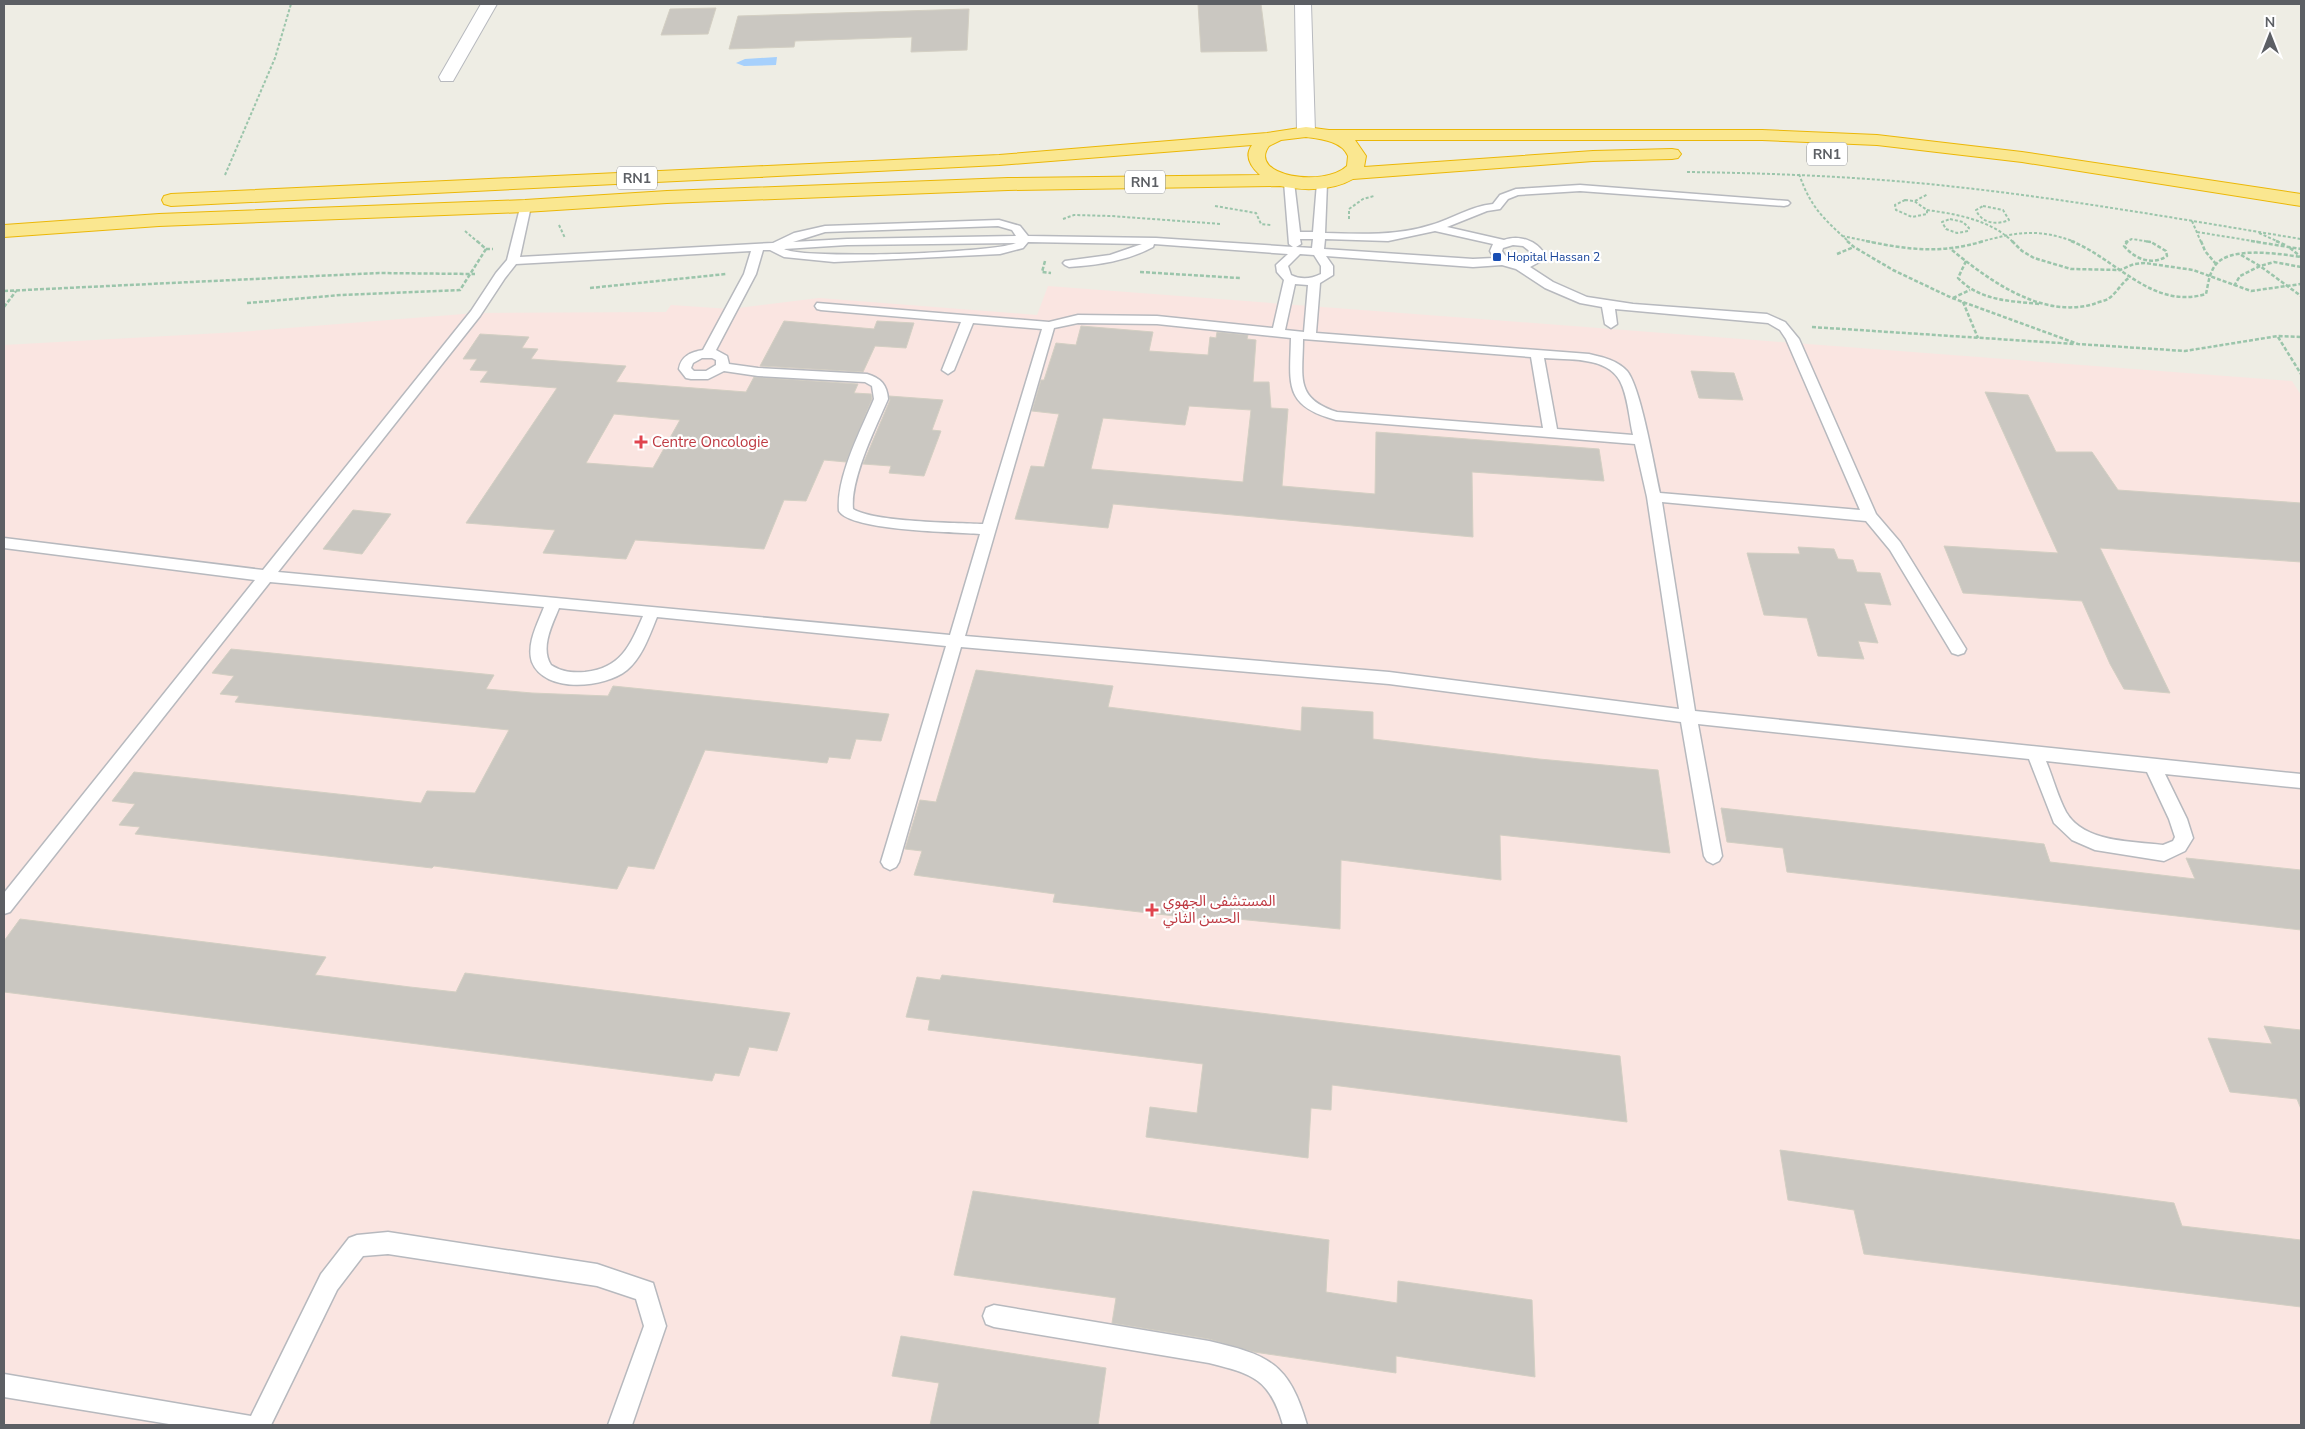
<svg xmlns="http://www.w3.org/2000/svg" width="2305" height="1429" viewBox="0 0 2305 1429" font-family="'Nunito Sans','Noto Sans Arabic',sans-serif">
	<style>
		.medical { fill: #fae5e1 }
		.water { fill: #a6d0fc }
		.building { fill: #cac7c1; stroke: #d3cfc3; fill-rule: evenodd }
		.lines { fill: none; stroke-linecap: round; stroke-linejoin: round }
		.lane-casing { stroke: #b7b9be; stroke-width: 3 }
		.street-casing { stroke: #b7b9be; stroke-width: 2 }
		.highway-casing { stroke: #ebb707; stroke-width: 2 }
		.path-far1 { stroke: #9bc5ab; stroke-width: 2; stroke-dasharray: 3 2; stroke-linecap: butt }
		.path { stroke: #9bc5ab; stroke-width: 2.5; stroke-dasharray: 4 2; stroke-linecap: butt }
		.lane { fill: #fff; fill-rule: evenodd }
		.street { fill: #fff; fill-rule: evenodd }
		.highway { fill: #fae790; fill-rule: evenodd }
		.transit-dot { fill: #1a4fb4; stroke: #fff; stroke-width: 2 }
		.health-dot { fill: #e0444e; stroke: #fff; stroke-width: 2 }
		.labels { text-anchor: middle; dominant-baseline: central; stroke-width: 4.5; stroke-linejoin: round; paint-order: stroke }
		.far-transit-label { font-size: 12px; fill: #164399; stroke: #fff; text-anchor: start }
		.shield { fill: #fff; stroke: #8d8f92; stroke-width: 1 }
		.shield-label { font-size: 14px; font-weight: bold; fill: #5c5f64 }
		.health-label { font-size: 15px; fill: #be3a42; stroke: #fff; text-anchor: start }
	</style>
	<rect width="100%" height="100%" fill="#eeede4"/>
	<path class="medical" d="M1048,286L2292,381L2301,395V1425H4V345L239,332L476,313L666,312L671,305L730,309L819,298L1037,315Z"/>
	<path class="water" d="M777,57L776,65L744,66L736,63L745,59Z"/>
	<path class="building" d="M1198,4H1261L1267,51L1201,52Z
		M716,8L708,34L661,35L670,9Z
		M969,9L967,50L911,52L912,37L795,41L794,47L729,49L738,16Z
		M784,321L874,329L877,321L914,323L906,348L875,346L863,372L760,366Z
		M1081,326L1153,332L1149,351L1208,355L1210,337L1216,338L1217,332L1248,335L1247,339L1256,340L1253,382H1269L1271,408L1288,409L1282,486L1375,494L1376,432L1599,449L1604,481L1472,472L1473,537L1113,504L1108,528L1015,519L1031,466L1044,467L1059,414L1032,411L1041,380H1044L1056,343L1076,345ZM1189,406L1251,410L1243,482L1091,469L1103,418L1185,425Z
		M480,334L529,337L522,348L538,349L531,359L626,366L616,382L746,392L754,377L858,384L854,393L871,394L872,399L846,462L824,460L806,501L784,500L764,549L635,540L626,559L543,553L555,530L466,523L557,388L480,382L488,371L470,370L477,359H463ZM614,414L680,420L653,468L586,463Z
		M1691,371L1734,373L1743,400L1699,398Z
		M1985,392L2028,395L2056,452H2092L2118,490L2301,503V562L2100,548L2170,693L2124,689L2110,664L2082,601L1963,593L1944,546L2058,553Z
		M889,396L943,400L932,430L941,431L924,476L889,473L891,466L863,464L890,400Z
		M353,510L391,514L362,554L323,549Z
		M1798,547L1834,549L1838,559L1853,560L1857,572L1880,573L1891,605L1864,603L1878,643L1858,641L1864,659L1818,656L1807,618L1764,615L1747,553L1800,554Z
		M231,649L494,675L486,689L532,693L608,696L613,686L889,714L881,741L856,739L850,759L829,757L827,763L705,750L654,869L628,866L617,889L434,866L432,868L135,834L140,827L119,825L135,804L112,801L134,772L421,803L427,791L475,793L509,730L235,702L239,696L220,694L234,676L212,673Z
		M976,670L1113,686L1108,707L1301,731L1302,707L1373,712V739L1539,759L1658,770L1670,853L1500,835L1501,880L1341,860L1340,929L1227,918V922L1053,902L1055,894L914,875L922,851L905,849L920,800L936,802Z
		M1721,808L2044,844L2050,862L2195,879L2186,858L2301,870V930L1787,872L1783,848L1727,842Z
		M20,919L326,957L315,975L410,987L456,992L465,973L790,1013L777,1051L749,1047L739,1076L715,1073L712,1081L4,992V941Z
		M942,975L1620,1056L1627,1122L1332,1085L1331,1110L1311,1108L1308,1158L1146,1137L1150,1107L1197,1113L1203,1064L928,1030L930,1020L906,1017L917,977L940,980Z
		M2264,1026L2301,1030V1109L2297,1099L2230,1092L2208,1038L2272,1044Z
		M1780,1150L2174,1203L2182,1226L2301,1240V1307L1864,1254L1854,1210L1788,1200Z
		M973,1191L1329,1240L1326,1292L1397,1303L1398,1281L1532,1300L1535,1377L1396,1356V1373L1254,1352L1209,1339L1112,1323L1116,1298L954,1275Z
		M901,1336L1106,1368L1098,1425H930L939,1383L892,1376Z"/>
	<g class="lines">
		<defs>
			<path id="lane" d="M1289,179L1294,182L1300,232H1313L1317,183L1322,180L1327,183L1325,233C1361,234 1396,236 1431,225C1452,219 1471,206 1493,204L1500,195L1516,189L1580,185L1788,201L1790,203L1788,205L1784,206L1580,191L1518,195L1508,199L1500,209L1487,211L1447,227L1504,240C1519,235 1535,240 1544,253L1543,260L1530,267L1553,282L1587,297L1633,304L1767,314L1785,322L1799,339L1876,514L1900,542L1966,649L1964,653L1958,655L1952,653L1890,550L1866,521L1662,502L1695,711L2301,774V788L2165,774L2187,819L2193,838L2185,851L2164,861L2095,850L2072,840L2054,823L2029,759L1698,724L1722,856L1719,861L1713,864L1707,861L1704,856L1681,722L1389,684L961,647L899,862L896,867L890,870L884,867L881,862L946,646L657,617C650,634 642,658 627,670C605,688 545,694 532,662C526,644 538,623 544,607L270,582L10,912L4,914V893L255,580L4,548V538L263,570L471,311L496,273L507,260L521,204L525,203L531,206L520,257L773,243L794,233L825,226L999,220L1020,226L1028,236L1156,238L1293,247L1289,244L1284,182ZM998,226L1012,230L1016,236L847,239L793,242L825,232ZM1435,231L1493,244L1490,251L1494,258L1473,259L1324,249L1325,239L1388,241ZM1300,239H1313L1312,248L1296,247L1301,244ZM1028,242L1142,244L1110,255L1065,261L1063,263L1065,265L1069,267C1098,265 1127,261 1153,247L1154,244L1288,254L1276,265L1277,272L1284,280L1273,328L1157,316L1078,315L1049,322L817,303L815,306L817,309L821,310L961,322L942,370L948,374L954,370L973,323L1042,329L983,524C956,523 873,522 853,509C850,479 876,427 888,399C887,385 881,378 867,374L758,368L729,364L727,356L716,350L756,274L763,250H770L784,257L834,262L1000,254L1023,248ZM1016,243C994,253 804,260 784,249L847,245ZM1513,245L1523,246L1532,253L1531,258C1521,264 1508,262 1502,251L1503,248ZM751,251L744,274L703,350C691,352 681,356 679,369L686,378L691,379H708L724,371L758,376L865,382L872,386L874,399C861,430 836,477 839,511C851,531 955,532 980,534L950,635L278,572L480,316L505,278L516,264ZM1300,254L1314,255L1321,266V274C1311,279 1301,280 1291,275L1288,266ZM1326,256L1473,267L1502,265L1516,269L1545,288L1580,303L1602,307L1605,324L1611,328L1617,324L1615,309L1768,323L1780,330L1786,339L1860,510L1660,493C1654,467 1641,388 1627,371C1617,360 1602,357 1589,354L1316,333L1320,283L1333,275V266ZM1295,284L1308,285L1304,332L1285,330ZM1078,323L1157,324L1291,338C1290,384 1283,406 1336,420L1635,444L1647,497L1679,709L1389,672L965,636L1054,328ZM1303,339L1531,357L1543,428L1337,412C1294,398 1303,377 1303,339ZM702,358H712L716,360V365L706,371H694L691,368L693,363ZM1544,358C1567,360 1607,356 1620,381C1628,396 1629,418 1633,435L1557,429ZM559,608L643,616C630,646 621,668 585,672C572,673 562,672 551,665C540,648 552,625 559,608ZM2046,761L2147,772L2169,819L2175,837L2173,841L2163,845C2132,841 2084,843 2066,812C2058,797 2053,778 2046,761Z
				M388,1232L597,1264L653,1283L666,1326L632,1425H608L644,1326L636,1299L597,1286L388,1254L363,1256L337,1290L271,1425H175L4,1397V1374L251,1416L321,1274L349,1238L357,1235Z
				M994,1305L1209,1341C1269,1355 1289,1363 1307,1425H1283C1270,1379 1253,1374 1209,1363L994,1327L986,1324L983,1316L986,1308Z"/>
			<path id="street" d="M481,4H497L453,81H441L439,77Z
				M1295,4H1311L1315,132L1312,136H1300L1297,132Z"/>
			<path id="highway" d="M1306,127L1329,130H1762L1877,135L2022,152L2301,194V206L2022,162L1877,145L1762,140H1355L1366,156L1364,167L1593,151L1672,149L1678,150L1681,154L1678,158L1672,159L1593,161L1353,179C1332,191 1303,191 1280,186L1008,190L667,203L525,212L159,226L4,237V225L159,214L525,200L667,191L1008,178L1260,175C1251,167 1244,156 1252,145L999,165L171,206L164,204L162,200L164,196L171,194L999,155L1267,133ZM1306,137C1321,139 1342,141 1348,156L1347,166C1324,188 1247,176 1269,146L1281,140Z"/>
		</defs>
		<use href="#lane" class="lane-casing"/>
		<use href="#street" class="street-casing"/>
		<use href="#highway" class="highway-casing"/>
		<path class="path-far1" d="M1687,172C1764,173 1841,176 1918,183C2046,195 2174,218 2301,239
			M1799,174C1811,208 1823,218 1849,242
			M225,175L275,58L291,4
			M1905,200L1914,201L1927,210V214L1912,217L1896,210L1895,205Z
			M1915,201L1928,194
			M1215,206L1256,213L1261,224L1271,225
			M1983,206L2003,210L2009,220C1997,225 1982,224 1976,210Z
			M1927,210C1956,214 1991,220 2013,242
			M1063,219L1074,215L1111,216L1221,224
			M1349,219V209L1363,199L1374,196
			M1950,219L1963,222L1969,228L1968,231L1957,233L1946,229L1942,222Z
			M2192,221L2201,242
			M559,225L565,238
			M465,231L478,242
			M2197,232L2259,242
			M2259,233L2279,242
			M1842,236L1872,242
			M1980,242C2016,232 2039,228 2075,242
			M2125,242L2132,239L2151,242"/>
		<path class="path" d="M477,241L486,249H493
			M1847,241L1854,247L1893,270L1952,298L2078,344L2185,351L2278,336L2301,337
			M1866,241C1910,250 1941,254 1984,241
			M2012,241L2022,251L2034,258L2071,269L2120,270L2134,264L2145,263L2193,270L2251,291L2301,284
			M2071,241C2117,259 2152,310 2206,294C2208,285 2209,275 2214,267C2227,245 2280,254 2301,257
			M2128,241L2124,246C2135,259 2152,266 2167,256L2166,251L2151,242L2144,241
			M2201,241L2205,251L2216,264
			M2251,241L2301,249
			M2276,241L2285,245
			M2290,248L2301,257
			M1952,250C1990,281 2042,319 2094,304C2098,302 2104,301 2108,299C2117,293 2121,283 2130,277
			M1837,254L1854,247
			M2241,255L2260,266L2274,262L2301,267
			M1045,261L1042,272L1051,273
			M1966,261L1958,278C1980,301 2010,301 2040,304
			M1140,272L1240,278
			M2234,286L2240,276L2260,266L2301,296
			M590,288L726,274
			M4,291L379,273L475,274
			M1953,298L1970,290
			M1963,302L1978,338
			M247,303L341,295L460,290L486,249
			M4,307L16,291
			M1812,327L2075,344
			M2278,337L2301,374"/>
		<use href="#lane" class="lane"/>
		<use href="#street" class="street"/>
		<use href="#highway" class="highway"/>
	</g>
	<rect class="transit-dot" x="1492" y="252" width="10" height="10" rx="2.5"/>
	<g class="health-dot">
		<path d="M638.5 434.5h5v5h5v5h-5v5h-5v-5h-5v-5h5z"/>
		<path d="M1149.5 902.5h5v5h5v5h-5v5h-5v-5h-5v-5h5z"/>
	</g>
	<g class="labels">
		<g class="far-transit-label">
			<text x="1507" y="257">Hopital Hassan 2</text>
		</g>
		<g class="shield">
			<rect x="1807" y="142.5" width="40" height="23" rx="4"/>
			<rect x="617" y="166.5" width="40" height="23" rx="4"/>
			<rect x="1125" y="170.5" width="40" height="23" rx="4"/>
		</g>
		<g class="shield-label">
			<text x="1827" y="154">RN1</text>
			<text x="637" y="178">RN1</text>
			<text x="1145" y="182">RN1</text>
		</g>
		<g class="health-label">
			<text x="652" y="442">Centre Oncologie</text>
			<text x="1163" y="901">المستشفى الجهوي<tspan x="1163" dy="17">الحسن الثاني</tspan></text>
		</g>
	</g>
	<rect width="2305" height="1429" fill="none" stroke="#5c5f64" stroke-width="10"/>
	<g transform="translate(2270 35)" stroke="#ffffff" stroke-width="4" paint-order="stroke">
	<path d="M0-4L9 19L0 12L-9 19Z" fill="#5c5f64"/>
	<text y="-8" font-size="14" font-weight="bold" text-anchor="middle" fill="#5c5f64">N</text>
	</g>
</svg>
